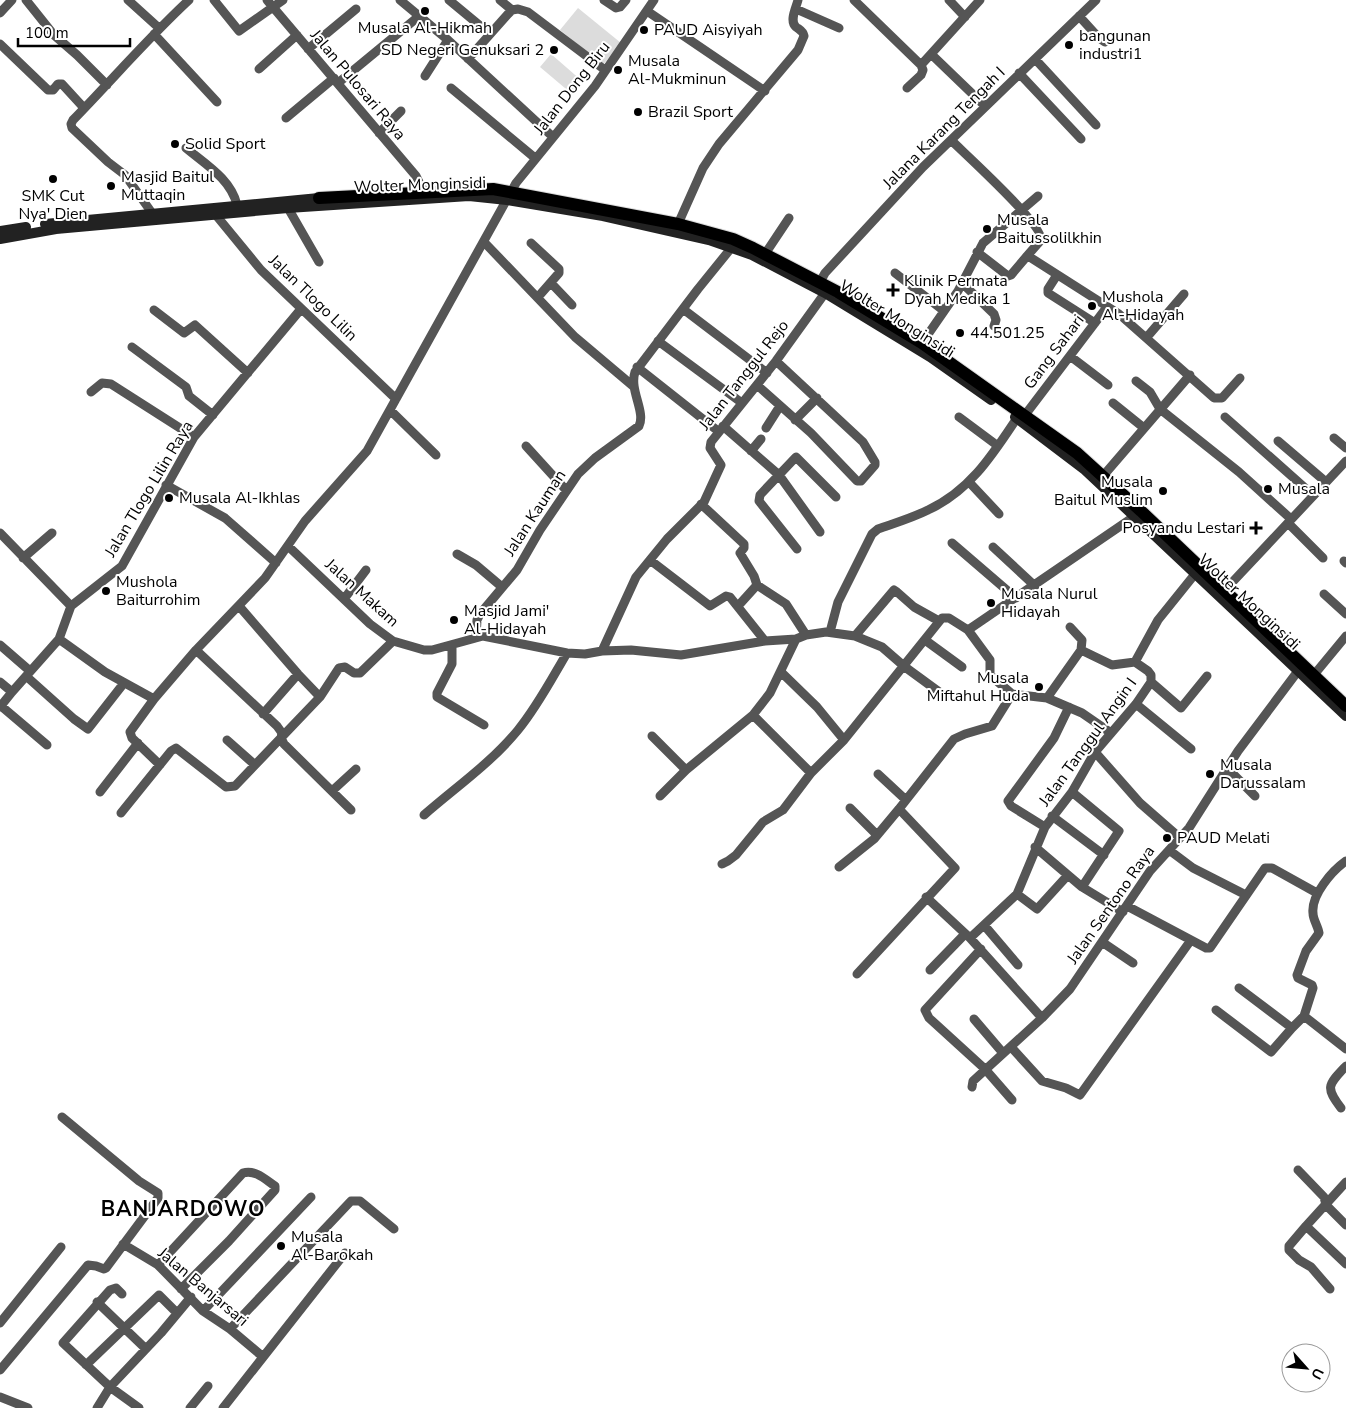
<svg xmlns="http://www.w3.org/2000/svg" width="1346" height="1408" viewBox="0 0 1346 1408" font-family="'Nunito Sans',sans-serif">
	<style>
		.green { fill: #dcdcdc }
		.lines { fill: none; stroke-linecap: round; stroke-linejoin: round }
		.primary-casing { stroke: #dbdbdb; stroke-width: 14 }
		.minor { stroke: #555; stroke-width: 9 }
		.secondary { stroke: #222; stroke-width: 10 }
		.primary { stroke: #000; stroke-width: 12 }
		.poi-dot { fill: #000; stroke: #fff; stroke-width: 2 }
		.labels { text-anchor: middle; dominant-baseline: central; stroke-width: 4; stroke-linejoin: round; paint-order: stroke }
		.poi-label { font-size: 16px; fill: #000; stroke: #fff; text-anchor: start }
		.street-label { font-size: 16px; fill: #000; stroke: #fff }
		.district-label { font-size: 21px; font-weight: bold; letter-spacing: 1px; fill: #000; stroke: #fff }
	</style>
	<rect width="100%" height="100%" fill="#fff"/>
	<path class="green" d="M578,8L621,43L603,65L560,30Z
		M551,54L582,81L572,94L540,67Z"/>
	<g class="lines">
		<defs>
			<path id="primary" d="M319,198L493,189L678,224L733,239L753,248L838,292L922,343L1077,453L1141,511L1346,706"/>
		</defs>
		<use href="#primary" class="primary-casing"/>
		<path class="minor" d="M26,0L54,35L77,55L107,85
			M128,0L159,28
			M214,0L239,31L283,0
			M267,0L416,176L424,192
			M400,0L448,40L553,137
			M449,0L490,34
			M500,0L512,10
			M604,0L616,8L620,7L626,0
			M854,0L921,65L923,70L921,75L907,88
			M949,0L965,17
			M796,9L839,28
			M647,11L765,91
			M0,13L12,0
			M1079,16L1099,38L1105,42
			M154,34L217,102
			M0,44L48,90H53L58,84H62L84,108
			M308,49L356,9
			M931,54L985,106
			M468,59L508,14L512,10L518,9L528,12L605,70
			M1035,59L1096,125
			M921,65L980,0
			M259,69L297,35
			M1019,73L1081,139
			M425,76L448,40
			M338,83L418,17
			M451,88L535,158
			M286,118L334,78
			M379,133L401,111
			M951,140C965,154 1044,225 1041,240L1027,256H1028L1119,314L1214,398H1222L1240,378
			M186,148C205,164 231,179 237,205
			M288,208L319,262
			M152,213L125,175L108,162L72,128L71,124L73,120C112,80 148,38 189,0
			M215,214L261,270L396,399
			M678,224L703,168L719,144L798,50L804,36C803,31 800,30 796,27C789,21 796,8 798,0
			M484,242L575,337L633,386
			M531,243L559,269V273L538,297
			M977,252L1008,276L1011,275L1027,256
			M765,254L789,218
			M895,273L944,311
			M1057,275L1048,289V293L1095,323
			M820,282L825,273L923,167L1096,0
			M551,283L572,305
			M962,283L994,314L996,320L994,326
			M683,309L767,373
			M154,310L184,333L195,325L248,373
			M1147,337L1184,294
			M658,341L742,403
			M922,343L958,291L983,243L1038,196
			M132,347L186,387L189,396L213,415
			M1070,356L1108,385
			M637,367L718,431
			M1136,381L1150,392L1160,409L1239,472L1291,519
			M757,385L811,433L857,481H861L875,465V462L863,442L776,361
			M91,392L102,383L111,384L194,437
			M1113,403L1144,428
			M390,410L436,455
			M1025,415L1107,307
			M959,417L998,446
			M1225,417L1313,495
			M795,420L817,398
			M723,426L779,475L820,532
			M766,428L780,406
			M1334,438L1346,448
			M1278,441L1326,482
			M526,446L566,490
			M751,451L761,439
			M1103,476L1190,375
			M969,482L999,514
			M166,485L225,518L276,563
			M701,504L744,544V548L740,553L754,576L757,585L786,604L806,635
			M1288,523L1323,558
			M0,533L71,606
			M952,543L1016,598
			M288,546L370,624L393,641L424,650H432L483,636L567,653L585,654L602,651L631,650L681,655L765,641L796,639L806,635L826,632L855,636L882,647L905,667L946,697
			M993,547L1035,586
			M797,549L759,501L760,495L796,457L836,497
			M457,554L476,565L502,587
			M23,558L52,533
			M650,560L710,606L726,596L730,597L765,641
			M1344,561L1346,563
			M1224,591L1346,461
			M1324,594L1346,614
			M344,599L366,570
			M71,606L122,566L194,437L301,309
			M239,606L298,674L320,697
			M738,606L757,585
			M1070,627L1082,640L1081,650
			M968,630L990,660V675L1012,694L1047,698L1082,713L1111,733
			M830,632L838,602L872,534L878,529C895,523 912,518 928,510C970,491 993,454 1017,418
			M855,636L894,590L897,592L914,607L939,621
			M476,637L477,620L480,614L517,570L540,530L578,474L595,458L639,426C646,412 629,390 635,372L698,289L732,247
			M59,639L105,672L154,699
			M925,640L962,667
			M0,645L30,671
			M452,645V664L437,693V697L484,725
			M196,650L277,726L282,733L281,738L284,744L351,810
			M602,651L636,577L667,539L704,502L721,465L710,448L711,442L776,361L825,293
			M781,672L817,707L844,740
			M26,676L74,719L88,729L124,683
			M1313,676L1346,636
			M0,682L12,692
			M1151,682L1181,708L1207,676
			M1047,698L1081,650L1112,665L1135,662
			M1136,704L1191,749
			M1,706L47,745
			M0,707L12,692L59,639L71,606
			M263,714L298,674
			M753,715L811,773
			M652,736L686,770
			M227,740L255,765
			M1095,752L1140,803L1180,838
			M160,765L132,738L130,732L154,699L196,650L265,578L305,521L367,451L516,183L595,86L654,0
			M1227,768L1255,796
			M878,774L906,800
			M332,791L356,769
			M100,792L138,743
			M1072,792L1119,831L1082,887
			M660,796L686,770L753,715L770,693L796,639
			M850,808L877,835
			M121,813L171,751L176,748L226,787L235,786L320,697L339,668L345,667L354,673H360L393,641
			M424,815C456,787 491,763 518,730C537,707 551,680 567,653
			M1052,816L1104,855
			M1045,827L1011,806L1008,801L1054,738L1069,707
			M1035,847L1082,887L1123,912
			M1169,850L1193,868L1246,895
			M722,864L728,861L736,855L763,822L783,810L811,773L844,740L942,618H949L968,630L1135,516
			M839,867L874,839L899,809L954,739L965,734L992,726L1012,694
			M1068,875L1037,909L1017,894L1045,827L1072,792L1095,752L1136,704L1151,682V675L1148,671L1135,662L1158,620L1195,574
			M926,897L970,938L1042,1018
			M1127,906L1206,948H1210L1265,868H1272L1317,893
			M984,925L1018,965
			M970,938L1017,894
			M1102,942L1133,963
			M981,949L925,1010L929,1018L985,1069L1012,1100
			M930,970L965,934
			M857,974L955,868L899,809
			M1239,988L1292,1028L1304,1016L1313,988L1312,985L1298,978L1297,975L1306,951L1319,933C1318,926 1313,920 1313,913C1311,895 1332,871 1346,861
			M1216,1010L1271,1052L1292,1028
			M1304,1016L1346,1049
			M974,1019L1003,1053
			M1011,1047L1042,1081L1066,1088L1080,1095L1191,940
			M972,1087L973,1081L1042,1018L1070,989L1150,871L1189,828L1238,751L1298,671
			M1341,1108C1325,1087 1328,1085 1346,1066
			M1298,1170L1324,1197L1326,1205L1346,1225
			M1346,1182L1306,1226L1346,1264
			M1306,1226L1289,1246V1250L1299,1260L1311,1267L1330,1289
			M123,1244L158,1265L203,1311L230,1329L262,1356
			M158,1265L243,1173C255,1169 266,1180 275,1186V1190L229,1241L181,1289
			M122,1294L116,1288L110,1290L63,1343L110,1387L139,1408
			M97,1302L146,1349
			M203,1311L311,1197
			M0,1323L61,1247
			M230,1329L351,1201H360L394,1229
			M86,1365L159,1295L177,1313
			M0,1370L88,1265L96,1266L104,1269L106,1268L158,1198V1193L139,1181L62,1117
			M0,1397L28,1408
			M97,1408L110,1387L161,1333L191,1297
			M190,1408L208,1386
			M223,1408L345,1253"/>
		<path class="secondary" d="M45,224L319,198
			M0,231L26,227
			M0,239L56,229L288,208L469,196L507,200L603,216L709,240L752,255L825,293L930,357L991,400
			M1015,417L1085,470L1346,716"/>
		<use href="#primary" class="primary"/>
	</g>
	<g class="poi-dot">
		<circle cx="425" cy="11" r="5"/>
		<circle cx="644" cy="30" r="5"/>
		<circle cx="1069" cy="45" r="5"/>
		<circle cx="554" cy="50" r="5"/>
		<circle cx="618" cy="70" r="5"/>
		<circle cx="638" cy="112" r="5"/>
		<circle cx="175" cy="144" r="5"/>
		<circle cx="53" cy="179" r="5"/>
		<circle cx="111" cy="186" r="5"/>
		<circle cx="987" cy="229" r="5"/>
		<path d="M890.5 282.5h5v5h5v5h-5v5h-5v-5h-5v-5h5z"/>
		<circle cx="1092" cy="306" r="5"/>
		<circle cx="960" cy="333" r="5"/>
		<circle cx="1268" cy="489" r="5"/>
		<circle cx="1163" cy="491" r="5"/>
		<circle cx="169" cy="498" r="5"/>
		<path d="M1253.5 520.5h5v5h5v5h-5v5h-5v-5h-5v-5h5z"/>
		<circle cx="106" cy="591" r="5"/>
		<circle cx="991" cy="603" r="5"/>
		<circle cx="454" cy="620" r="5"/>
		<circle cx="1039" cy="687" r="5"/>
		<circle cx="1210" cy="774" r="5"/>
		<circle cx="1167" cy="838" r="5"/>
		<circle cx="281" cy="1246" r="5"/>
	</g>
	<g class="labels">
		<g class="poi-label">
			<text x="425" y="28" text-anchor="middle">Musala Al-Hikmah</text>
			<text x="654" y="30">PAUD Aisyiyah</text>
			<text x="1079" y="36">bangunan<tspan x="1079" dy="18">industri1</tspan></text>
			<text x="544" y="50" text-anchor="end">SD Negeri Genuksari 2</text>
			<text x="628" y="61">Musala<tspan x="628" dy="18">Al-Mukminun</tspan></text>
			<text x="648" y="112">Brazil Sport</text>
			<text x="185" y="144">Solid Sport</text>
			<text x="121" y="177">Masjid Baitul<tspan x="121" dy="18">Muttaqin</tspan></text>
			<text x="53" y="196" text-anchor="middle">SMK Cut<tspan x="53" dy="18">Nya' Dien</tspan></text>
			<text x="997" y="220">Musala<tspan x="997" dy="18">Baitussolilkhin</tspan></text>
			<text x="904" y="281">Klinik Permata<tspan x="904" dy="18">Dyah Medika 1</tspan></text>
			<text x="1102" y="297">Mushola<tspan x="1102" dy="18">Al-Hidayah</tspan></text>
			<text x="970" y="333">44.501.25</text>
			<text x="1153" y="482" text-anchor="end">Musala<tspan x="1153" dy="18">Baitul Muslim</tspan></text>
			<text x="1278" y="489">Musala</text>
			<text x="179" y="498">Musala Al-Ikhlas</text>
			<text x="1245" y="528" text-anchor="end">Posyandu Lestari</text>
			<text x="116" y="582">Mushola<tspan x="116" dy="18">Baiturrohim</tspan></text>
			<text x="1001" y="594">Musala Nurul<tspan x="1001" dy="18">Hidayah</tspan></text>
			<text x="464" y="611">Masjid Jami'<tspan x="464" dy="18">Al-Hidayah</tspan></text>
			<text x="1029" y="678" text-anchor="end">Musala<tspan x="1029" dy="18">Miftahul Huda</tspan></text>
			<text x="1220" y="765">Musala<tspan x="1220" dy="18">Darussalam</tspan></text>
			<text x="1177" y="838">PAUD Melati</text>
			<text x="291" y="1237">Musala<tspan x="291" dy="18">Al-Barokah</tspan></text>
		</g>
		<g class="street-label">
			<text transform="translate(358 85) rotate(50)">Jalan Pulosari Raya</text>
			<text transform="translate(572 88) rotate(-52)">Jalan Dong Biru</text>
			<text transform="translate(944 128) rotate(-45)">Jalana Karang Tengah I</text>
			<text transform="translate(420 185) rotate(-2)">Wolter Monginsidi</text>
			<text transform="translate(313 298) rotate(44)">Jalan Tlogo Lilin</text>
			<text transform="translate(897 319) rotate(32)">Wolter Monginsidi</text>
			<text transform="translate(1054 352) rotate(-53)">Gang Sahari</text>
			<text transform="translate(744 375) rotate(-52)">Jalan Tanggul Rejo</text>
			<text transform="translate(149 489) rotate(-59)">Jalan Tlogo Lilin Raya</text>
			<text transform="translate(535 513) rotate(-57)">Jalan Kauman</text>
			<text transform="translate(362 593) rotate(42)">Jalan Makam</text>
			<text transform="translate(1249 602) rotate(43)">Wolter Monginsidi</text>
			<text transform="translate(1088 742) rotate(-54)">Jalan Tanggul Angin I</text>
			<text transform="translate(1111 905) rotate(-55)">Jalan Sentono Raya</text>
			<text transform="translate(203 1287) rotate(40)">Jalan Banjarsari</text>
		</g>
		<g class="district-label">
			<text x="183" y="1209">BANJARDOWO</text>
		</g>
	</g>
	<g transform="translate(1306 1368) rotate(117)"><circle r="24" fill="#ffffff" stroke="#999999"/>
	<path d="M0-4L9 19L0 12L-9 19Z" fill="#000000"/>
	<text y="-8" font-size="14" font-weight="bold" text-anchor="middle" fill="#000000">U</text>
	</g>
	<path d="M18 38v8h112v-8" fill="none" stroke="#000000" stroke-width="2.5"/>
	<text x="25" y="38" font-size="15" fill="#000000" stroke="#ffffff" stroke-width="4" paint-order="stroke">100 m</text>
</svg>
